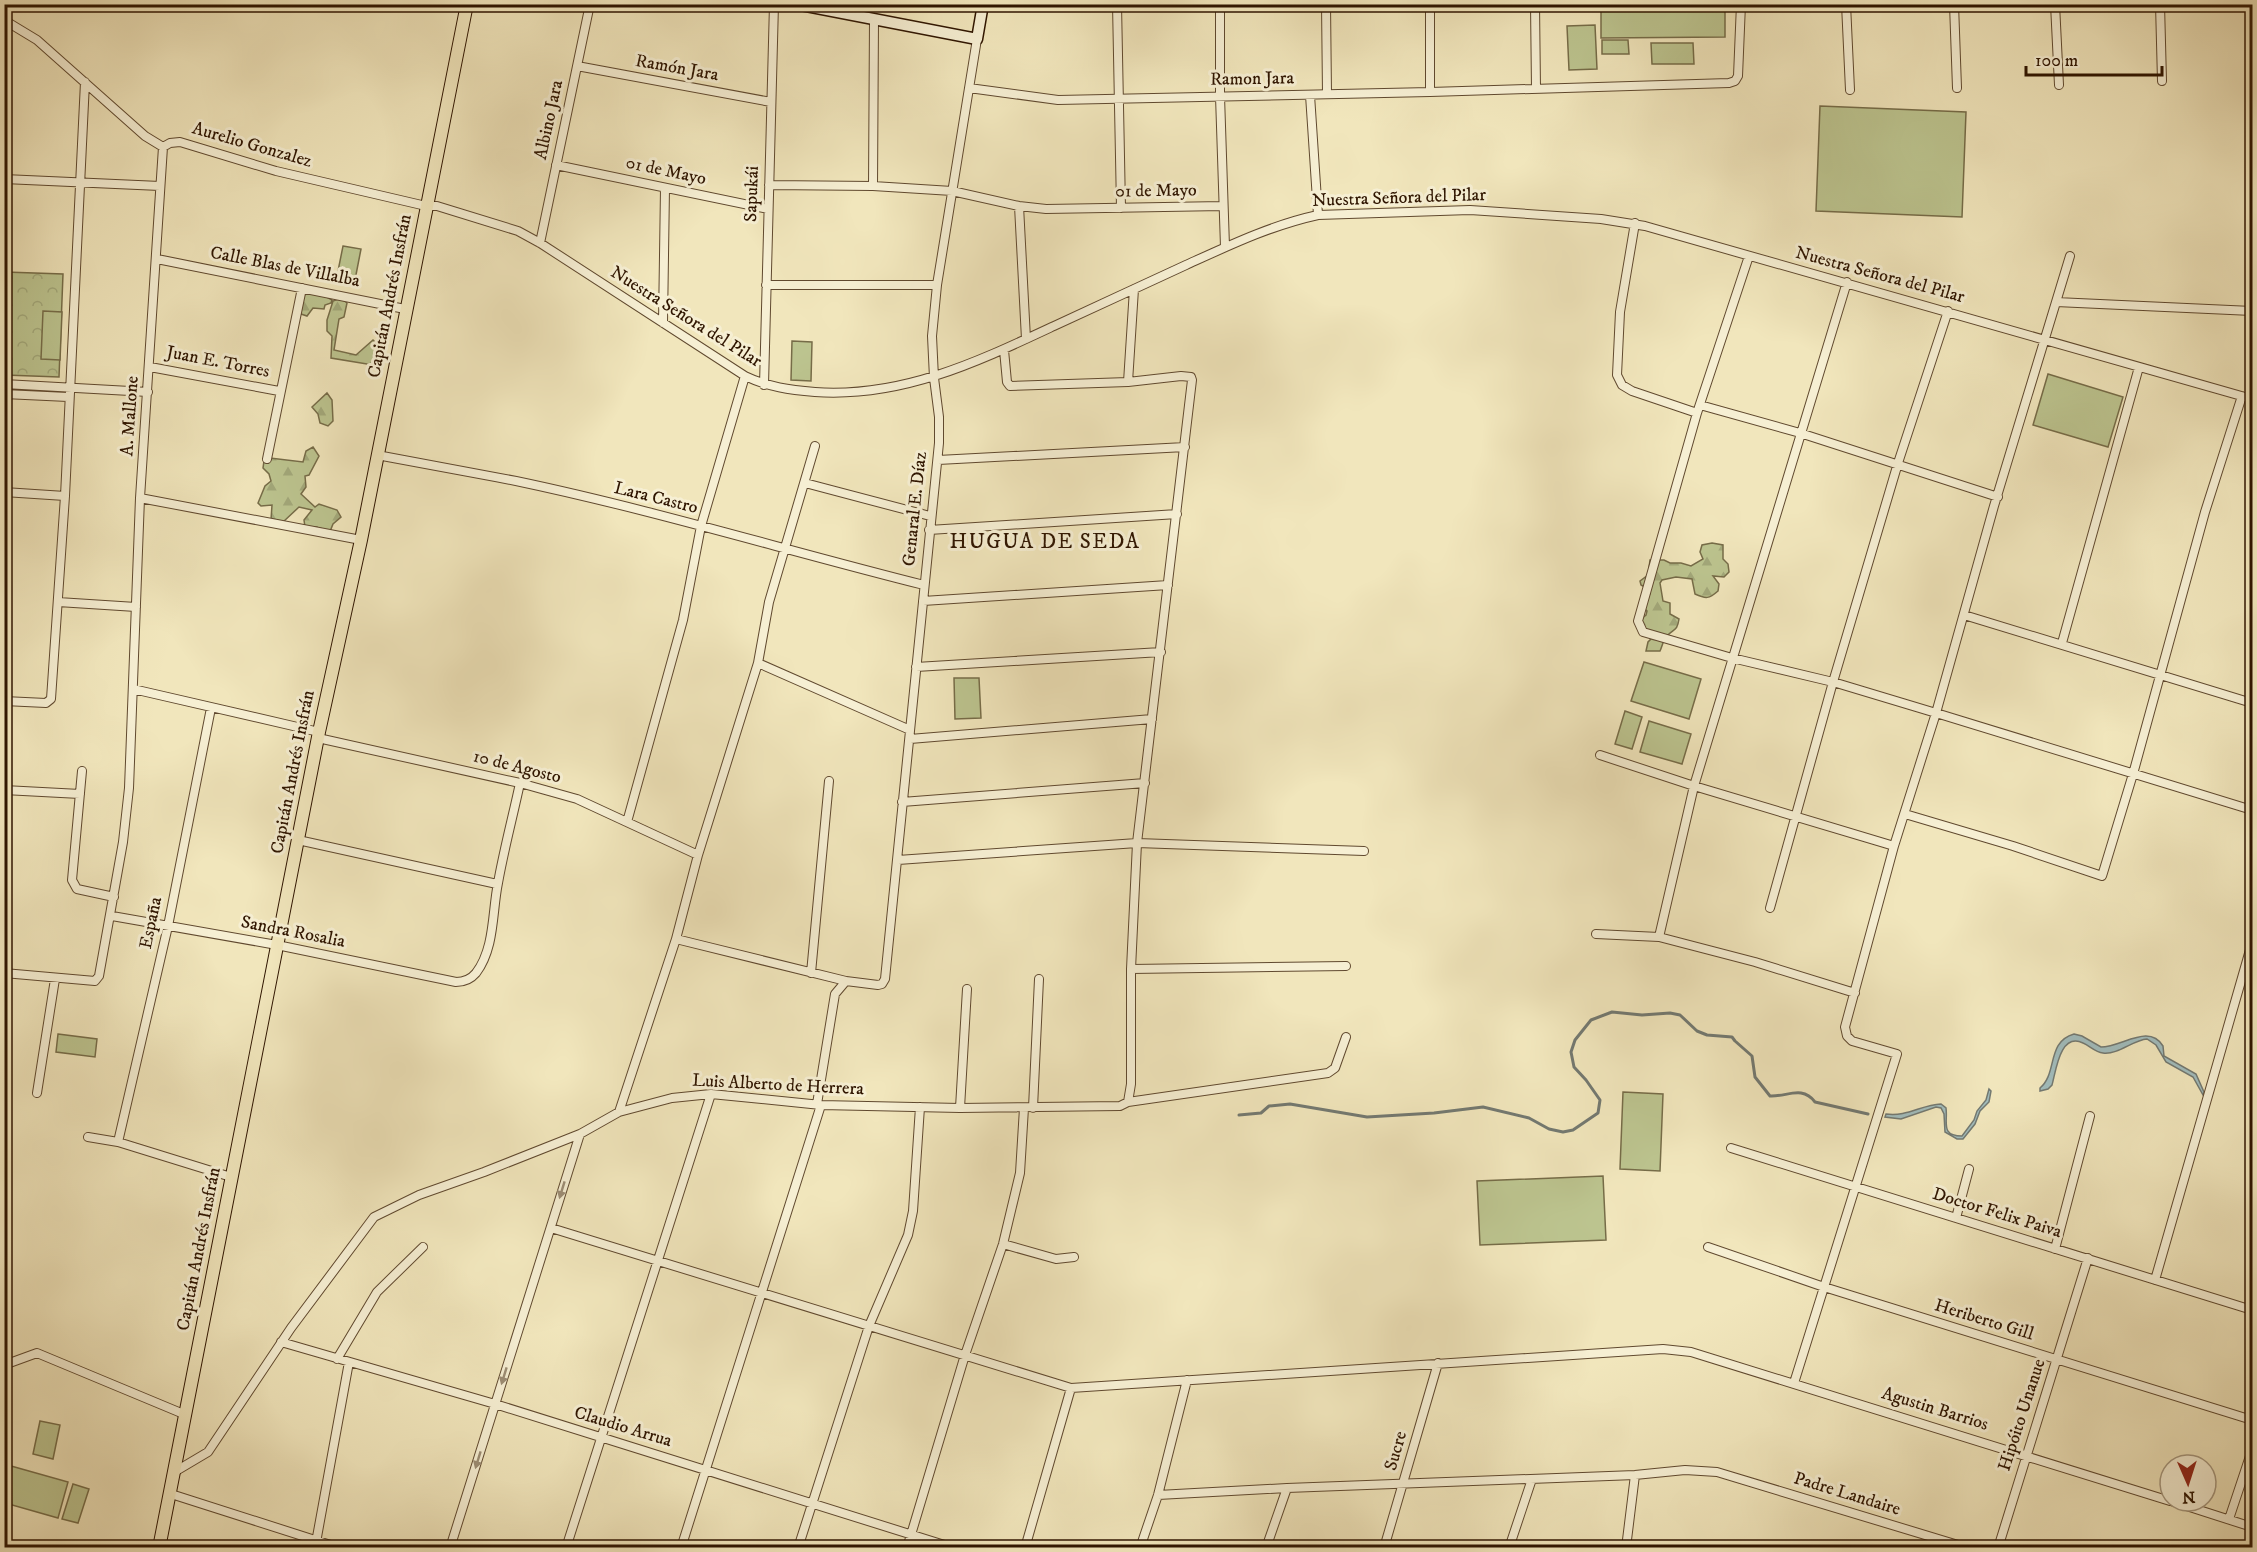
<svg xmlns="http://www.w3.org/2000/svg" width="2257" height="1552" viewBox="0 0 2257 1552" font-family="'IM FELL DW Pica',serif">
	<style>
		.forest { fill: url(#forest-firs); stroke: #766c48; stroke-width: 1.5 }
		.park { fill: url(#park-crowns); stroke: #766c48; stroke-width: 1.5 }
		.pitch { fill: #bcc48f; stroke: #766c48; stroke-width: 1.5 }
		.water { fill: #a1bcbc; stroke: #737971; stroke-width: 1.5 }
		.lines { fill: none; stroke-linecap: round; stroke-linejoin: round }
		.stream { stroke: #737971; stroke-width: 3 }
		.street-casing { stroke: #60492f; stroke-width: 10 }
		.secondary-casing { stroke: #2f1500; stroke-width: 13 }
		.primary-casing { stroke: #2f1500; stroke-width: 14 }
		.street { stroke: #f6efd3; stroke-width: 8 }
		.secondary { stroke: #f6efd3; stroke-width: 10 }
		.primary { stroke: #f1e6bc; stroke-width: 12 }
		.oneway { fill: #9c8d74 }
		.labels { text-anchor: middle; dominant-baseline: central; stroke-width: 6; stroke-linejoin: round; paint-order: stroke }
		.street-label { font-size: 18px; fill: #2f1500; stroke: #f6efd3 }
		.quarter-label { font-size: 21px; letter-spacing: 1.5px; fill: #2f1500; stroke: #f6efd3 }
	</style>
	<defs>
		<pattern id="forest-firs" width="22" height="20" patternUnits="userSpaceOnUse" patternTransform="scale(1.5)"><rect width="22" height="20" fill="#bcc48f"/><path d="M5 1l3.5 6h-7zM16 11l3.5 6h-7z" fill="#a2a87a"/></pattern>
		<pattern id="park-crowns" width="20" height="18" patternUnits="userSpaceOnUse" patternTransform="scale(1.5)"><rect width="20" height="18" fill="#bcc48f"/><path d="M2 6a3 3 0 1 1 6 0M12 15a3 3 0 1 1 6 0" fill="none" stroke="#a2a87a"/></pattern>
	</defs>
	<rect width="100%" height="100%" fill="#f1e6bc"/>
	<filter id="stains"><feTurbulence type="fractalNoise" baseFrequency=".00333" numOctaves="4"/><feColorMatrix values="0 0 0 0 .2 0 0 0 0 .09 0 0 0 0 .02 0 0 0 .5 -.17"/></filter>
	<radialGradient id="worn" r=".72"><stop offset=".6" stop-color="#630" stop-opacity="0"/><stop offset="1" stop-color="#630" stop-opacity=".3"/></radialGradient>
	<path class="forest" d="M320,293L332,300L331,303L325,305L324,309L313,308L307,316L298,313L305,294Z
		M341,298L347,303L344,317L339,319L334,350L356,355L373,340L379,346L381,353L379,360L373,365L331,358L332,336L327,331V320L333,301Z
		M327,393L332,400L333,421L328,426L320,423L318,414L312,407Z
		M313,447L319,456L309,475L305,476L306,487L301,494L315,507L319,504L337,510L341,517L333,524L329,534L325,535L317,527H305L304,520L312,510L299,507L282,523L271,520L272,505L261,506L258,503L265,486L271,481L269,474L263,468L264,461L270,458L303,462L306,451Z
		M1712,543L1723,545V559L1728,564L1729,572L1724,577L1713,576L1719,584L1718,591C1709,599 1706,599 1695,594L1692,579L1676,577L1662,580L1660,583L1663,601L1670,603V614L1679,619C1677,632 1674,628 1667,636C1663,640 1662,647 1660,651H1646L1648,642L1653,637L1644,630L1641,619L1646,615L1647,611L1644,608L1645,598L1650,594V590L1641,585L1640,581L1648,575L1650,560H1664L1670,563H1681L1691,566L1703,559L1700,552L1702,545Z"/>
	<path class="park" d="M5,272L63,274L59,377L5,375Z"/>
	<path class="pitch" d="M1601,5H1725V37L1601,38Z
		M1595,25L1597,69L1569,70L1567,26Z
		M1602,40H1628L1629,54H1602Z
		M1651,43H1693L1694,64H1652Z
		M1820,106L1966,112L1962,217L1816,211Z
		M343,246L361,249L354,285L336,281Z
		M43,311L62,312L60,360L41,359Z
		M792,341L812,342L811,381L791,380Z
		M2048,374L2123,397L2108,447L2033,425Z
		M1644,662L1701,679L1689,719L1631,701Z
		M954,678H979L981,718L955,719Z
		M1625,711L1642,717L1632,749L1615,744Z
		M1649,721L1691,734L1682,764L1640,752Z
		M58,1034L97,1039L95,1057L56,1052Z
		M1623,1092L1663,1094L1660,1171L1620,1169Z
		M1603,1176L1606,1240L1480,1245L1477,1181Z
		M40,1421L60,1425L53,1459L33,1454Z
		M4,1464L68,1482L58,1518L5,1503Z
		M73,1484L89,1489L78,1523L62,1519Z"/>
	<path class="water" d="M2074,1034L2082,1036L2101,1047C2122,1047 2149,1023 2163,1046L2164,1056L2196,1074L2204,1092L2203,1095L2193,1077L2166,1062L2156,1045L2147,1039C2133,1040 2118,1055 2103,1053C2095,1052 2090,1046 2083,1043C2060,1032 2056,1071 2052,1085L2048,1089L2040,1091V1088C2058,1073 2046,1042 2074,1034Z
		M1989,1089L1991,1091L1989,1102L1980,1111L1975,1124L1963,1139H1957L1945,1132L1944,1114L1941,1108L1936,1107L1901,1119L1885,1117L1886,1114C1907,1117 1921,1105 1941,1104L1946,1108C1948,1122 1940,1136 1962,1136L1974,1120L1977,1111L1986,1100Z"/>
	<g class="lines">
		<path class="stream" d="M1239,1115L1261,1113L1269,1106L1290,1104L1367,1117L1434,1113L1483,1107L1529,1118L1549,1129L1563,1132L1573,1130L1598,1113L1600,1100L1586,1080L1574,1067L1571,1052L1575,1040L1591,1020L1612,1012L1642,1015L1670,1013L1680,1015L1697,1031L1707,1035L1732,1037L1735,1041L1752,1056L1755,1077L1770,1096C1787,1097 1802,1085 1815,1102L1868,1114"/>
		<defs>
			<path id="street" d="M1117,4L1121,208
				M1220,4V96L1225,247
				M1326,4L1327,94
				M1430,4V92
				M1535,4L1536,89
				M1846,4L1850,90
				M1954,4L1957,88
				M2055,4L2059,85
				M2160,4L2162,81
				M4,20L37,40L145,136L163,147L170,143L180,142L276,171L426,206H437L518,231L540,243L745,376C768,387 790,390 815,392C902,398 977,362 1054,326C1098,306 1142,285 1186,265C1230,245 1272,225 1318,215L1470,210L1601,219L1645,226L2252,399
				M577,66L771,102
				M969,88L1058,100L1430,92L1729,83L1735,81L1738,76L1741,4
				M1310,95L1318,215
				M556,165L768,209
				M4,179L160,186
				M769,185L873,186L952,191L1019,206L1046,209L1223,206
				M873,186L874,19
				M1019,206L1026,339
				M1635,223L1620,312L1617,375L1622,385L1632,391L1697,413
				M540,243L590,4
				M1749,256L1697,413L1638,621L1643,632L1732,658L1833,682L1936,713L1994,506L2070,256
				M157,259L405,309
				M766,285H937
				M2056,302L2252,311
				M663,323L665,188
				M1004,350L1007,382L1010,386L1128,382L1181,376L1191,377L1192,380L1137,843L1131,969V1084L1128,1102
				M150,367L279,391
				M1128,382L1134,289
				M4,384L148,392
				M764,385L774,4
				M4,394L68,397
				M1700,405L1800,433L1998,497
				M377,455C424,464 470,472 516,481C654,510 788,551 924,585
				M267,459L302,288
				M938,460L1185,447
				M805,483L930,516
				M4,492L65,496
				M140,498L361,540
				M929,530L1177,514
				M923,601L1168,585
				M58,602L136,607
				M1964,615L2252,703
				M2062,643L2139,367
				M758,663L910,730
				M916,667L1161,652
				M133,689L319,732
				M4,701L46,703L51,699L65,496L85,82
				M318,738L520,783L577,799L698,855
				M910,739L1152,719
				M1600,755L1694,786L1894,846
				M82,771L72,880L77,889L114,897
				M4,790L80,794
				M902,802L1145,783
				M1905,814L2013,846L2102,876L2133,774L2205,512L2242,396
				M627,822L683,620L701,526L745,376
				M298,840L497,884
				M898,860L1137,843L1364,851
				M1770,908L1833,682L1898,463L1948,311
				M112,916L277,945L456,982C464,982 471,979 476,973C495,948 492,912 498,883C504,849 513,816 520,783
				M1596,934L1659,937L1755,962L1855,993
				M1659,937L1694,786L1847,282
				M676,939L846,981L878,985L882,984L885,979L939,443V417L934,378L932,336L937,285L977,39
				M1131,969L1346,966
				M4,973L95,981L99,976L123,842L129,788L140,498L163,147
				M811,973L829,781
				M37,1093L55,979
				M817,1104L835,994L846,981
				M960,1108L967,989
				M1033,1108L1039,979
				M619,1112L676,939L698,855L758,663L769,602L815,446
				M88,1137L118,1142L231,1177
				M118,1142L168,926L211,708
				M1731,1148L2252,1310
				M1956,1218L1969,1169
				M551,1228L1071,1388L1663,1349L1691,1352L2170,1501
				M1003,1244L1056,1259L1074,1257
				M1708,1247L1824,1287L2252,1420
				M2055,1249L2090,1116
				M2155,1280L2252,943
				M281,1342L495,1404L954,1548
				M337,1359L377,1292L423,1247
				M4,1365L37,1353L186,1415
				M1794,1383L1897,1054L1852,1041L1847,1036L1845,1027L1894,846L1936,713L2252,810
				M176,1471L208,1452L291,1328L374,1217L419,1195L484,1172L580,1134L619,1112L672,1098L711,1094L821,1105L960,1108L1120,1106L1128,1102L1328,1073L1335,1068L1346,1037
				M171,1494L340,1548
				M1158,1495L1287,1488L1635,1475L1685,1470L1717,1472L1968,1548
				M2171,1501L2252,1527
				M2229,1519L2252,1450
				M315,1548L349,1362
				M450,1548L580,1134
				M566,1548L711,1094
				M681,1548L821,1105
				M798,1548L869,1326L908,1235L913,1211L920,1107
				M907,1548L965,1355L1003,1244L1020,1173L1024,1108
				M1025,1548L1071,1388
				M1140,1548L1158,1495L1187,1380
				M1266,1548L1287,1488
				M1384,1548L1438,1363
				M1509,1548L1532,1479
				M1626,1548L1635,1475
				M1998,1548L2088,1258"/>
			<path id="secondary" d="M796,4L977,39L983,4"/>
			<path id="primary" d="M159,1548L319,732L361,540L467,4"/>
		</defs>
		<use href="#street" class="street-casing"/>
		<use href="#secondary" class="secondary-casing"/>
		<use href="#primary" class="primary-casing"/>
		<use href="#street" class="street"/>
		<use href="#secondary" class="secondary"/>
		<use href="#primary" class="primary"/>
	</g>
	<defs><path id="oneway-solid" d="M-6-.8H1V-3.2L6.5 0L1 3.2V.8H-6Z" transform="scale(1.5)"/></defs>
	<g class="oneway">
		<use href="#oneway-solid" transform="translate(562 1190) rotate(107)"/>
		<use href="#oneway-solid" transform="translate(504 1376) rotate(107)"/>
		<use href="#oneway-solid" transform="translate(478 1460) rotate(107)"/>
	</g>
	<g class="labels">
		<g class="street-label">
			<text transform="translate(677 68) rotate(10)">Ramón Jara</text>
			<text transform="translate(1252 79) rotate(-1)">Ramon Jara</text>
			<text transform="translate(549 120) rotate(-78)">Albino Jara</text>
			<text transform="translate(252 145) rotate(16)">Aurelio Gonzalez</text>
			<text transform="translate(666 171) rotate(12)">01 de Mayo</text>
			<text transform="translate(1156 191) rotate(-1)">01 de Mayo</text>
			<text transform="translate(752 194) rotate(-88)">Sapukái</text>
			<text transform="translate(1399 198) rotate(-2)">Nuestra Señora del Pilar</text>
			<text transform="translate(285 267) rotate(11)">Calle Blas de Villalba</text>
			<text transform="translate(1880 275) rotate(15)">Nuestra Señora del Pilar</text>
			<text transform="translate(390 296) rotate(-79)">Capitán Andrés Insfrán</text>
			<text transform="translate(686 317) rotate(32)">Nuestra Señora del Pilar</text>
			<text transform="translate(218 362) rotate(11)">Juan E. Torres</text>
			<text transform="translate(130 416) rotate(-86)">A. Mallone</text>
			<text transform="translate(656 498) rotate(14)">Lara Castro</text>
			<text transform="translate(915 509) rotate(-84)">Genaral E. Díaz</text>
			<text transform="translate(517 767) rotate(14)">10 de Agosto</text>
			<text transform="translate(293 772) rotate(-79)">Capitán Andrés Insfrán</text>
			<text transform="translate(151 923) rotate(-78)">España</text>
			<text transform="translate(293 932) rotate(11)">Sandra Rosalia</text>
			<text transform="translate(778 1085) rotate(3)">Luis Alberto de Herrera</text>
			<text transform="translate(1997 1213) rotate(17)">Doctor Felix Paiva</text>
			<text transform="translate(199 1249) rotate(-79)">Capitán Andrés Insfrán</text>
			<text transform="translate(1984 1320) rotate(17)">Heriberto Gill</text>
			<text transform="translate(1935 1409) rotate(17)">Agustin Barrios</text>
			<text transform="translate(2022 1415) rotate(-72)">Hipóito Unanue</text>
			<text transform="translate(623 1427) rotate(17)">Claudio Arrua</text>
			<text transform="translate(1396 1451) rotate(-74)">Sucre</text>
			<text transform="translate(1847 1494) rotate(17)">Padre Landaire</text>
		</g>
		<g class="quarter-label">
			<text x="1045" y="542">HUGUA DE SEDA</text>
		</g>
	</g>
	<rect width="2257" height="1552" fill="none" stroke="#f1e6bc" stroke-width="24"/>
	<rect x="6" y="6" width="2245" height="1540" fill="none" stroke="#2f1500" stroke-width="3"/>
	<rect x="12" y="12" width="2233" height="1528" fill="none" stroke="#2f1500" stroke-width="1.5"/>
	<g transform="translate(2188 1483) rotate(177)"><circle r="28" fill="#f6efd3" stroke="#a6987f" stroke-width="1.5"/>
	<path d="M0-4.5L10 22L0 15L-10 22Z" fill="#8f2418"/>
	<text y="-9" font-size="16" font-weight="bold" text-anchor="middle" fill="#2f1500">N</text>
	</g>
	<path d="M2026 66v9h136v-9" fill="none" stroke="#2f1500" stroke-width="3"/>
	<text x="2035" y="66" font-size="18" fill="#2f1500" stroke="#f6efd3" stroke-width="4.5" paint-order="stroke">100 m</text>
	<rect width="100%" height="100%" filter="url(#stains)"/>
	<rect width="100%" height="100%" fill="url(#worn)"/>
</svg>
